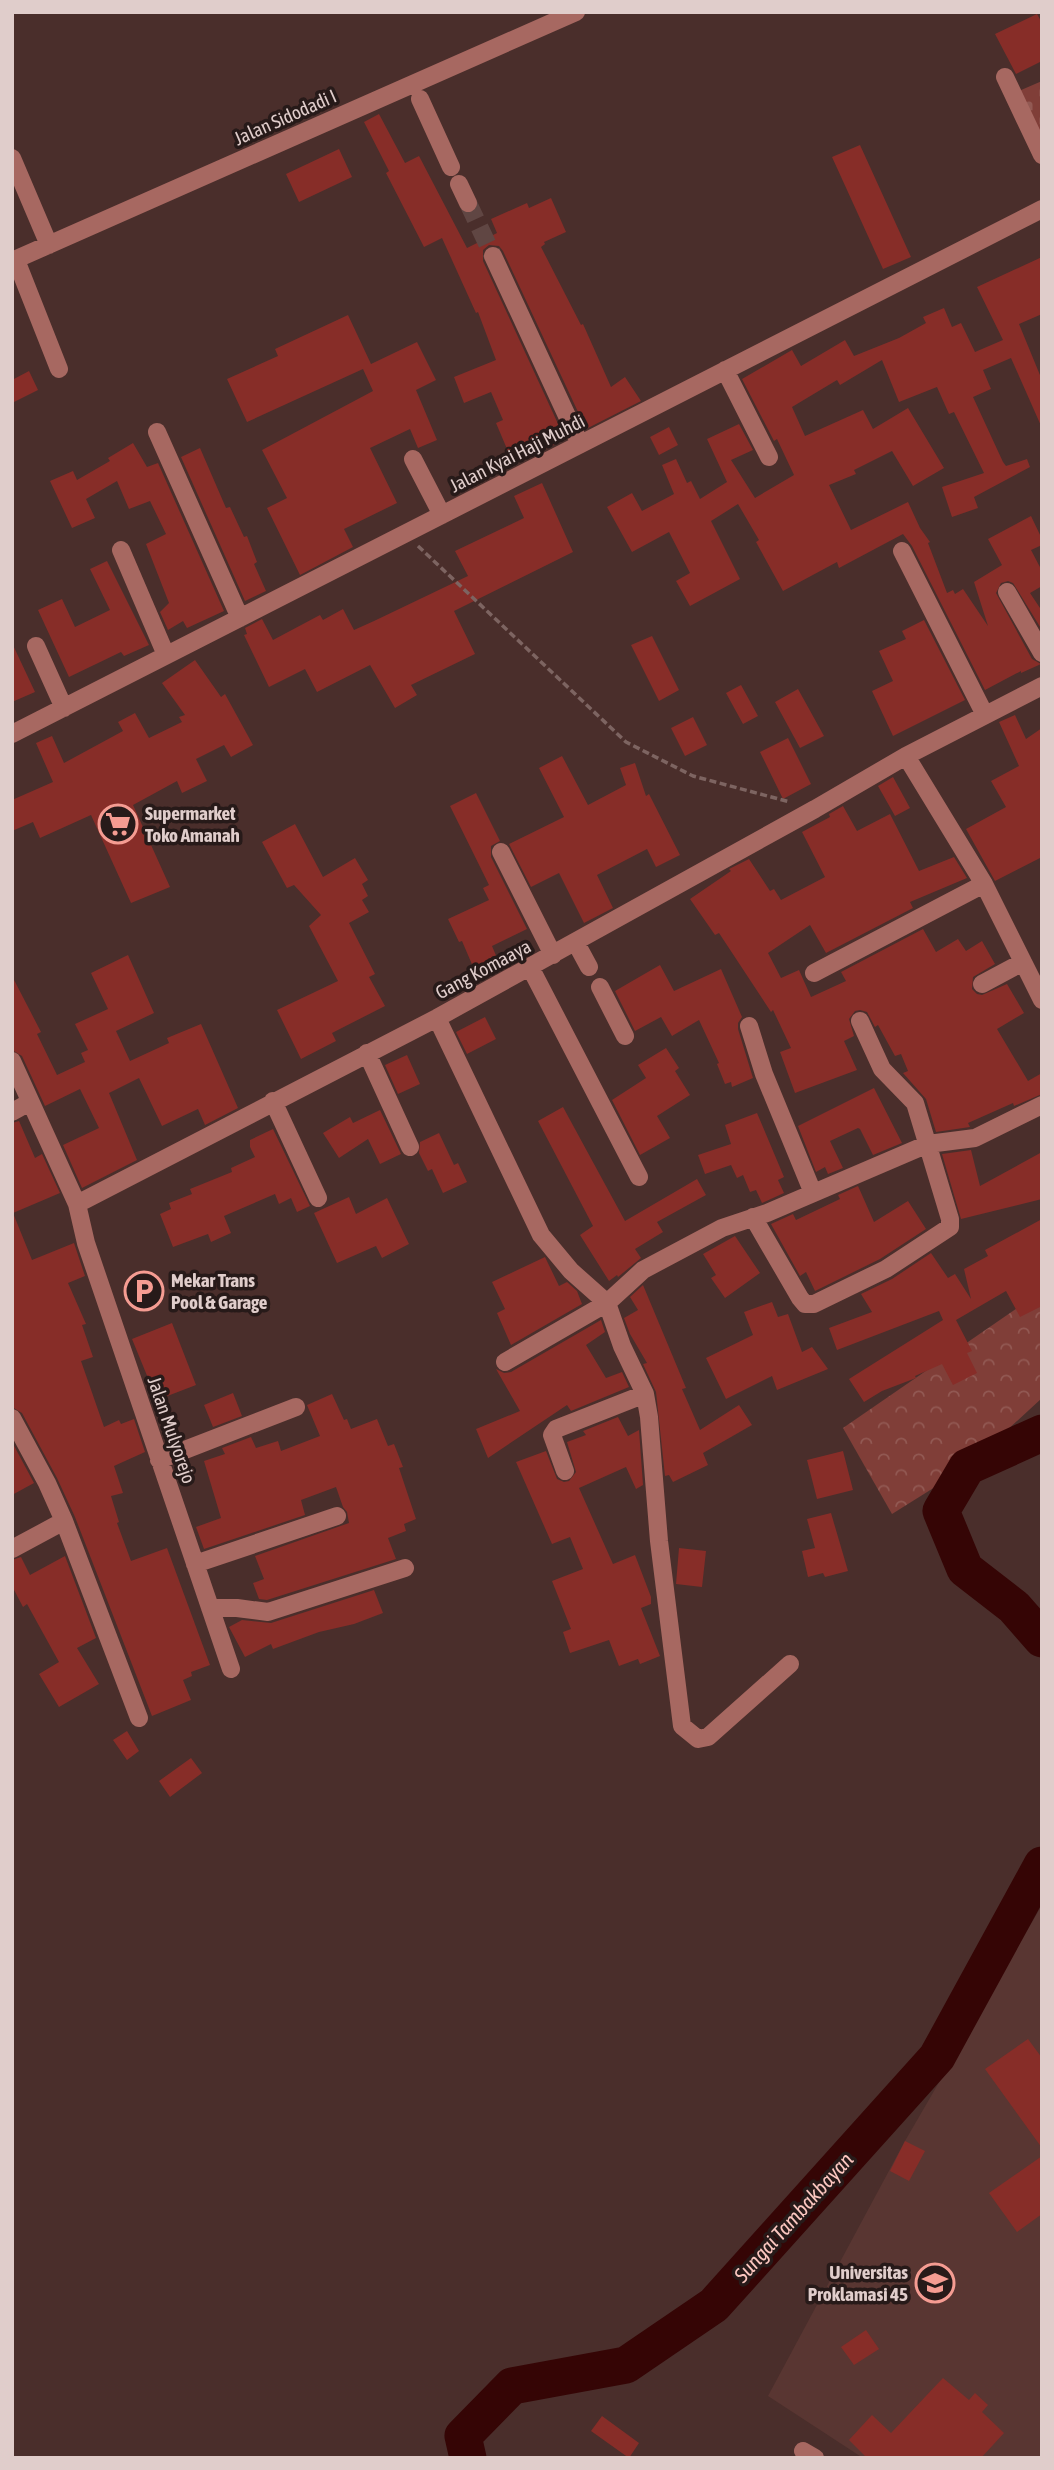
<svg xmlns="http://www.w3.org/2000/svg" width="1054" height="2470" viewBox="0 0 1054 2470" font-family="'Asap Condensed',sans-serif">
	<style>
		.built { fill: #593632 }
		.forest { fill: url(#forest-crowns) }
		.cemetery { fill: url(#cemetery-stones) }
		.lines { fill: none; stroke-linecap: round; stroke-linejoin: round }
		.river { stroke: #350505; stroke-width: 37 }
		.building { fill: #872d28 }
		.minor-tunnel { stroke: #604643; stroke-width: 18; stroke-dasharray: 18 9; stroke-linecap: butt }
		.path { stroke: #7d6461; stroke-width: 3.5; stroke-dasharray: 7 3.5; stroke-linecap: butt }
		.minor { stroke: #a76861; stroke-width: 18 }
		.labels { text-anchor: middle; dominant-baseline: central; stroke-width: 7; stroke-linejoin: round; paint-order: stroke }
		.street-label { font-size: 19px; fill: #e0cdcb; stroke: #271a19 }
		.poi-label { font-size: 19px; font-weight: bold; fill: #e0cdcb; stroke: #271a19; text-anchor: start }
		.water-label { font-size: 21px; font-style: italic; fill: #fcc7c0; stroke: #271a19 }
	</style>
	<defs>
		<pattern id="forest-crowns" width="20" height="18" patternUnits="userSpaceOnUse" patternTransform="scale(1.75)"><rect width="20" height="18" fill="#803e38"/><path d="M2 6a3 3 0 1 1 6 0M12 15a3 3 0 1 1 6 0" fill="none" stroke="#925953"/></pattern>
		<pattern id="cemetery-stones" width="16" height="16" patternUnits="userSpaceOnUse" patternTransform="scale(1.75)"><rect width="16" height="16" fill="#803e38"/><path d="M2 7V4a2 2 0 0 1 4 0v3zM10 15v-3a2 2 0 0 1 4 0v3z" fill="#925953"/></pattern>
	</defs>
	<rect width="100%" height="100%" fill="#4a2e2b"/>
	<path class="built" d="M1042,1905V2458H863L768,2396L905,2141Z"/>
	<path class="forest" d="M1042,1291V1398L967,1467L892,1514L843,1428Z"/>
	<path class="cemetery" d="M1042,81V150L1014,93Z"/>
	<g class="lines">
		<path class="river" d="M1042,1433L967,1467L941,1511L965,1569L1014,1607L1042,1639
			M468,2458L463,2436L512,2386L626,2365L714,2305L937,2057L1042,1865"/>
	</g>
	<path class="building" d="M1037,14L1042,23V61L1016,74L995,34Z
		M379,114L405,163L419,156L467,248L497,233L491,219L527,203L529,208L551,198L566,232L544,242L545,244L541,247L581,325L583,324L611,387L625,377L641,401L586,429L503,251L499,246L489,245L483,250V261L565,439L545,449L542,442L510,456L496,423L503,420L491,392L464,403L454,377L496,360L478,312L476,313L442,238L424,247L386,173L389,171L364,122Z
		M860,145L911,257L883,269L832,157Z
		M339,149L352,177L299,202L286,174Z
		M1042,257V314L1019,324L1042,380V428L1011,358L983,370L991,389L973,397L1003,462L1006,466L1027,459L1030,467L974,497L978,508L952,517L942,487L984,473L954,412L949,414L937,387L899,402L882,360L840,385L837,380L792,407L805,436L863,410L873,429L908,408L944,468L913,486L892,451L854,470L856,474L829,485L851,530L908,502L920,528L930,542L928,543L947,593L953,590L955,594L963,589L988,626L974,582L1002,565L988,539L1031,516L1042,539V545L1031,550L1042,571V586L1030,593L1042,611V630L1013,583L1008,581L1001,583L996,593L1032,659L1041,664L1021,673V671L985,690L912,546L903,534L839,568L837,562L783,591L756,542L759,540L738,504L711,521L740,579L690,606L676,581L690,573L669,532L632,552L607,507L632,493L642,511L674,494L662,465L676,459L687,483L691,481L700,499L727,482L707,439L739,424L753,450L731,460L755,498L794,475L777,439L774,441L742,379L792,350L801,366L845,340L854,356L899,338L926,323L923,317L944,308L952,327L961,323L975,352L1003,340L977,287Z
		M348,315L371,364L417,342L436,380L416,390L437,440L418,448L410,429L370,448L397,503L344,529L353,547L300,575L267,508L287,498L262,450L373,391L363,369L247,422L227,379L278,356L275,349Z
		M29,371L38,390L12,403V380Z
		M669,427L678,445L659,455L650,437Z
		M133,443L147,467L158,463L224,611L187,628L183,621L168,630L160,612L169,603L146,544L166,534L150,501L129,509L117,481L86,499L95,518L72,528L50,481L73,471L77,480L110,461L108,458Z
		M200,448L226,508L230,507L244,537L247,536L257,562L254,564L266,591L245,601L181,457Z
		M542,483L573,552L454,611L475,654L411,685L417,695L395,708L370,665L317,692L305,669L269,687L244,635L247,634L245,628L262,619L273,640L320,615L323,620L343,609L354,630L374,621L468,576L455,551L524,518L514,496Z
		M107,561L149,645L124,656L121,652L69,677L38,610L62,599L75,627L110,610L90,569Z
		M924,620L965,700L893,736L872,691L893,681L879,651L906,639L902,631Z
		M652,636L679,690L659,701L631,645Z
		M12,643L35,692L12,702Z
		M195,660L221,697L225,694L253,745L231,757L224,745L196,759L207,781L182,793L177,781L133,805L170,887L131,903L91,815L40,838L33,822L12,831V800L53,782L36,743L52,736L64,763L123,731L118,722L135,713L149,738L182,722L179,717L185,715L162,683Z
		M741,685L758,716L743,724L726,693Z
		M798,689L824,736L800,748L775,702Z
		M1015,715L1026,739L1042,728V857L995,881L966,829L1006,807L991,781L1019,766L999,722Z
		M693,717L707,745L685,756L671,728Z
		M788,738L811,784L783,799L760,752Z
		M562,756L588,805L626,785L620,768L635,763L646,796L649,794L680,855L656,867L647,849L597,875L613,908L584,923L559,873L531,887L509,844L564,817L539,768Z
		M893,777L910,808L895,816L878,786Z
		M476,793L500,841L491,846V857L527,929L492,946L500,965L477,976L462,941L459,942L448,919L489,900L483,888L489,885L450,806Z
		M843,806L857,831L890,814L919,871L954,857L967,878L910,902L913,908L826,953L810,925L768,953L781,978L799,970L811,997L846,981L841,972L923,929L936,952L958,939L966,951L982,941L995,964L973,977L972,989L977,994L982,995L1007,984L1024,1013L997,1029L1028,1081L1042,1073V1094L1014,1106L1013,1103L968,1123L970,1127L936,1132L926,1099L903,1073L908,1071L901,1054L895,1056L878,1025L875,1027L867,1012L860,1010L855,1011L849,1019L854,1036L844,1041L857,1070L795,1093L780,1052L791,1048L773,1010L771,1012L719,933L715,935L690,899L731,871L729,869L749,859L770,891L774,889L781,900L825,877L802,832L830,817L829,814Z
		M295,824L323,877L355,858L368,880L362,884L368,896L362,900L369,912L349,923L375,974L369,977L385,1006L332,1033L336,1041L301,1059L277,1010L338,981L309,926L321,915L294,885L287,888L262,842Z
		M128,955L154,1013L116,1031L130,1061L169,1043L167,1038L201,1024L238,1108L205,1125L198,1109L162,1126L139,1078L109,1093L137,1160L82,1188L63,1145L99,1128L80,1089L45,1106L22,1056L12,1050V976L41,1032L37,1034L57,1075L85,1062L81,1053L88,1050L75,1024L108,1009L91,973Z
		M660,965L674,991L721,969L742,1017L738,1023V1029L753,1078L732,1087L731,1082L725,1084L717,1064L719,1063L699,1020L672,1036L661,1017L635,1031L615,991Z
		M485,1017L496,1039L467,1054L456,1032Z
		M666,1048L679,1068L675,1071L690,1095L657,1116L670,1138L640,1155L612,1100L646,1078L638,1065Z
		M407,1055L420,1084L398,1094L385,1065Z
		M874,1088L902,1143L873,1155L860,1129L858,1128L830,1141L843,1168L828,1174L825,1167L816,1172L798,1126Z
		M563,1107L625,1221L697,1179L706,1195L657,1222L663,1232L635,1249L641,1258L618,1277L617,1275L609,1281L580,1235L593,1226L538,1121Z
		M380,1110L401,1154L380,1164L368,1139L339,1158L323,1133L350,1117L353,1123Z
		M757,1113L784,1177L778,1180L784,1193L762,1203L756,1190L750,1192L743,1175L737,1178L731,1165L705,1174L698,1155L731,1144L725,1125Z
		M19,1121L35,1158L42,1154L60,1193L13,1213L32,1260L74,1243L85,1276L68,1283L86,1324L82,1325L93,1357L81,1361L104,1427L119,1420L121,1424L134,1419L145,1452L114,1466L123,1493L111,1496L119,1522L117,1523L131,1561L167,1548L210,1665L191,1672L192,1676L183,1680L191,1700L152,1716L75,1517L57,1478L22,1413L12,1407V1123Z
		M273,1129L310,1206L297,1212L291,1198L279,1204L275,1194L224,1216L231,1233L211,1242L208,1234L173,1247L160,1214L171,1209L169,1203L192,1194L190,1189L232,1172L231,1168L255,1157L250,1147V1140Z
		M439,1133L454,1165L458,1163L467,1182L443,1193L432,1169L428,1171L419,1153L420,1142Z
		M971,1150L980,1186L1042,1152V1199L961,1219L942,1154Z
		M858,1186L874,1222L908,1201L926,1229L880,1259L815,1291L806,1272L800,1276L771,1224L793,1214L796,1220L840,1199L838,1195Z
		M349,1197L356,1214L387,1198L409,1244L382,1258L376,1246L337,1263L314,1213Z
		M1042,1219V1306L1020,1317L1006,1291L956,1320L972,1351L967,1353L977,1373L953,1385L942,1364L915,1376L916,1378L882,1391L864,1402L849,1379L943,1320L939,1311L837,1350L829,1328L872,1312L861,1294L892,1279L931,1253L948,1278L955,1274L971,1299L964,1269L988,1256L985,1250Z
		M735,1236L760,1273L725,1298L711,1278L716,1275L703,1254Z
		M545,1257L559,1286L567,1282L577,1291L582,1304L511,1345L497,1313L505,1309L492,1282Z
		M643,1285L686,1388L682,1389L700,1430L739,1405L752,1425L703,1453L708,1465L673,1482L669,1475L665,1476L656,1392L643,1364L647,1363L630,1334L624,1318L638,1310L630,1297Z
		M772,1302L778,1317L788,1314L802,1352L812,1347L828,1369L777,1390L772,1376L726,1399L706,1358L753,1335L744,1312Z
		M601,1320L605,1332L586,1345L606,1378L622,1372L629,1387L571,1411L567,1405L488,1458L476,1429L520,1411L496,1369L504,1373L511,1372Z
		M172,1323L196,1385L157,1400L132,1339Z
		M233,1393L242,1416L213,1427L204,1405Z
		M332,1394L344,1420L347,1419L351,1429L377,1419L388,1446L394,1444L403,1467L399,1468L416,1519L404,1524L406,1531L388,1538L396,1559L267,1600L259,1599L253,1583L264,1579L255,1556L349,1523L347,1512L343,1507L336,1487L301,1500L305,1515L204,1549L196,1527L221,1518L204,1461L225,1454L222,1448L251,1437L256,1448L278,1441L281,1451L320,1436L307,1405Z
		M618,1417L628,1436L639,1430L643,1485L636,1489L626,1467L579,1488L613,1564L635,1555L651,1597V1604L641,1608L660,1656L640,1664L638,1659L619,1666L609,1640L570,1653L563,1632L571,1629L552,1581L583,1569L570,1537L552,1544L516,1462L546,1451L557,1479L564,1482L569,1481L576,1472L567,1442L586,1435L583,1431Z
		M12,1442L34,1483L12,1495Z
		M843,1451L853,1490L817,1499L807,1460Z
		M831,1513L848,1571L825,1577L823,1573L808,1577L802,1551L815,1548L807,1519Z
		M679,1548L706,1551L702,1587L676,1584Z
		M65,1556L96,1638L77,1648L99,1684L59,1707L39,1674L59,1662L27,1604L23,1607L12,1586V1560L21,1557L30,1575Z
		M374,1590L383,1613L354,1624L319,1632L273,1649L271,1644L245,1657L229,1627L242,1620L271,1623Z
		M127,1731L139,1751L127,1760L113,1740Z
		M191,1758L202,1773L170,1797L159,1781Z
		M1028,2039L1042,2058V2148L985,2069Z
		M905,2141L925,2151L909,2181L890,2171Z
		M1042,2156V2214L1017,2232L989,2193Z
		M866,2330L879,2349L854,2365L841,2347Z
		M943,2378L969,2400L975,2393L988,2405L982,2412L1004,2433L981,2458H867L849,2440L872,2415L891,2433Z
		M602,2416L639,2443L629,2458L591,2431Z"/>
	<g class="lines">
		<path class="minor-tunnel" d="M468,203L493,256"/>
		<path class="path" d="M418,546L626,742L693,776L790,802"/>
		<path class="minor" d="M1005,77L1042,155
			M420,99L451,167
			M12,158L49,245
			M459,184L468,203
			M493,256L580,444
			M16,260L59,369
			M12,261L576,12
			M725,370L769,457
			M157,432L240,618
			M413,459L442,515
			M121,550L166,655
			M902,551L985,715
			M1007,592L1042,653
			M36,646L64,708
			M12,734L1042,209
			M906,756L984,884L1042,1000
			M501,852L553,955
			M576,943L589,967
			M530,967L639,1177
			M814,973L984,884
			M982,984L1023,962
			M600,987L625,1036
			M437,1018L541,1235L571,1271L607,1303L505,1362
			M749,1026L764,1074L813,1193
			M367,1053L410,1147
			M12,1061L77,1204L86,1243L231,1669
			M273,1101L318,1198
			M12,1112L30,1102
			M77,1204L437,1018L815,809L906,756L1042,686
			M753,1217L800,1298L805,1304H814L886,1269L950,1227V1219L915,1103L882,1069L860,1021
			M12,1418L47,1483L64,1521L139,1718
			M159,1460L296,1407
			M565,1471L552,1435L556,1429L645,1394
			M12,1549L64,1521
			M195,1564L337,1516
			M210,1608H237L268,1612L405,1568
			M790,1664L708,1737L698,1739L682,1726L659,1541L649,1417L645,1394L622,1346L607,1303L643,1270L722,1228L767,1213L928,1144L975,1138L1042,1105
			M803,2451L815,2458"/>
	</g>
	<defs>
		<symbol id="supermarket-ring" viewBox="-11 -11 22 22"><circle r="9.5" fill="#271a19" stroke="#f59c92" stroke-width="1.5"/><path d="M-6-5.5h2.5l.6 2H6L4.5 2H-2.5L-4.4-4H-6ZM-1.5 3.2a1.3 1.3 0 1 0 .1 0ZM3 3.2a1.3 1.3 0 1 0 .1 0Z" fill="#f59c92"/></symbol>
		<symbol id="parking-ring" viewBox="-11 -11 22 22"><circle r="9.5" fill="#271a19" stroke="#f59c92" stroke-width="1.5"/><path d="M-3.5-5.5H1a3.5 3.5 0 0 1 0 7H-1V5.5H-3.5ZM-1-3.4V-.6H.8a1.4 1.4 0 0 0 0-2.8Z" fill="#f59c92"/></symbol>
		<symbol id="university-ring" viewBox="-11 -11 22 22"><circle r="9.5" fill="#271a19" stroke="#f59c92" stroke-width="1.5"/><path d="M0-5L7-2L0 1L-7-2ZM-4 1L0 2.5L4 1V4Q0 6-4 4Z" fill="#f59c92"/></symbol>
	</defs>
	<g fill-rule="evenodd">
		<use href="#supermarket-ring" x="96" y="802" width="44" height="44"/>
		<use href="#parking-ring" x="122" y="1269" width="44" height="44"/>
		<use href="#university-ring" x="913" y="2261" width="44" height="44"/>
	</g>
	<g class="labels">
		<g class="street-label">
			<text transform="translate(285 117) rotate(-24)">Jalan Sidodadi I</text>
			<text transform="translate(517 453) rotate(-27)">Jalan Kyai Haji Muhdi</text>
			<text transform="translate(483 969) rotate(-28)">Gang Komaaya</text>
			<text transform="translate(172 1430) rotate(71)">Jalan Mulyorejo</text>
		</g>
		<g class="poi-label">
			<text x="145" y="813">Supermarket<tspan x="145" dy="22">Toko Amanah</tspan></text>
			<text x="171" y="1280">Mekar Trans<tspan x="171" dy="22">Pool &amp; Garage</tspan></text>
			<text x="908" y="2272" text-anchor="end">Universitas<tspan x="908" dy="22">Proklamasi 45</tspan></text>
		</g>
		<g class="water-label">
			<text transform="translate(793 2217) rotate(-48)">Sungai Tambakbayan</text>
		</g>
	</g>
	<rect width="1054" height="2470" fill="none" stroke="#e0cdcb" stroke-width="28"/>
</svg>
